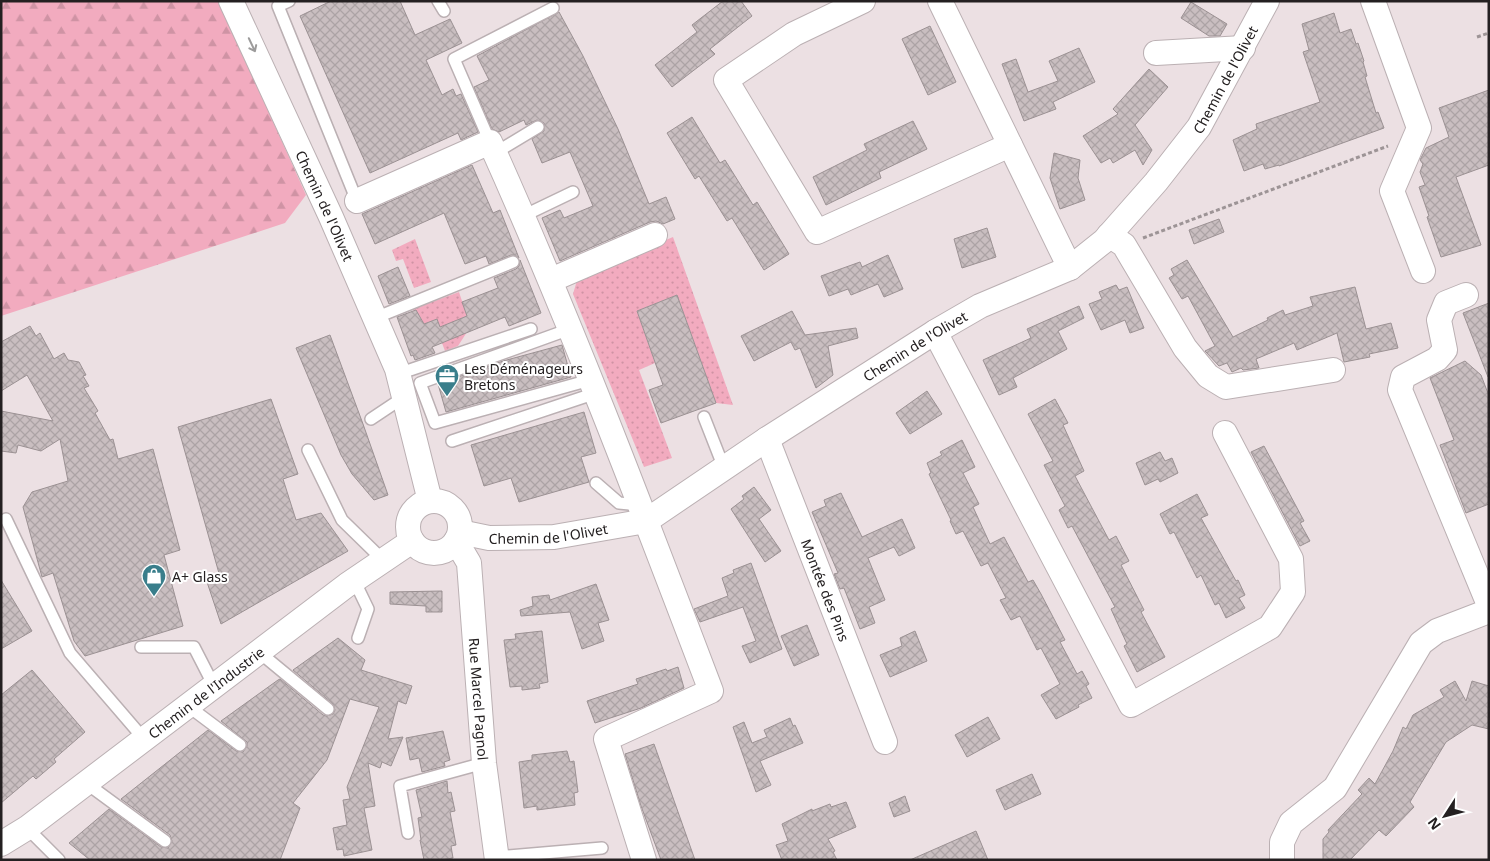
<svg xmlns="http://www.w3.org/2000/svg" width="1490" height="861" viewBox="0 0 1490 861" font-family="'Noto Sans',sans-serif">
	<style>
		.grass { fill: url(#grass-dots) }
		.forest { fill: url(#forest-firs) }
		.building { fill: url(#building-cross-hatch); stroke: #9b9193 }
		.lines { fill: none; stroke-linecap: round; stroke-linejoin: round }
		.service-casing { stroke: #bbb0b3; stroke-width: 14 }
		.minor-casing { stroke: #bbb0b3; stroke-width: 26 }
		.path { stroke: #9d9496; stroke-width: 3; stroke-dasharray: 4 2.5; stroke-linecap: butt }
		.service { stroke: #fff; stroke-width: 11 }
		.minor { stroke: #fff; stroke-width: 24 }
		.oneway { stroke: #9c9b9b }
		.labels { text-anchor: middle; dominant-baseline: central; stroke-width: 4; stroke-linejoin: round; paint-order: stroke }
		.street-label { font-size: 14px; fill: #242021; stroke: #fff }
		.poi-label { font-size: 14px; fill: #242021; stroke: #fff; text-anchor: start }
	</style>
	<defs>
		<pattern id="grass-dots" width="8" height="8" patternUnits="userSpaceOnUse" patternTransform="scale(1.25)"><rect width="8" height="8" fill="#f2abbf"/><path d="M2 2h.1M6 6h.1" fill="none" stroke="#cf93a4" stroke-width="1.8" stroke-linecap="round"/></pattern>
		<pattern id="forest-firs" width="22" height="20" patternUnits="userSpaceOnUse" patternTransform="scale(1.25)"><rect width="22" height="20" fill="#f2abbf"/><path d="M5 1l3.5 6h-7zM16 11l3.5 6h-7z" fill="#cf93a4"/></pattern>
		<pattern id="building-cross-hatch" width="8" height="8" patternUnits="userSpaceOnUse" patternTransform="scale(1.25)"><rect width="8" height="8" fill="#c9bec0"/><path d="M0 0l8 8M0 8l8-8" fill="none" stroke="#aca3a5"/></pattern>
	</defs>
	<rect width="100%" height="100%" fill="#ece0e3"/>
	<path class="grass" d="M673,237L733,405L716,403L677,295L637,311L655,363L639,370L672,458L644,467L573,294L578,277Z
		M415,239L431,282L414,288L403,259L396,261L392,250Z
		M459,292L467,316L462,318L467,332L458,346L445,351L442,343L446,341L437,320L424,324L419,315L415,316L413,309Z"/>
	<path class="forest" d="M1,1H219L306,195L285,223L1,316Z"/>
	<path class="building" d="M331,1H400L415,35L450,19L462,43L426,60L442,95L453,89L456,96L461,94L478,132L461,140L458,133L370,173L300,16Z
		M723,1H741L752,16L710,49L715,54L672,87L655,65L697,32L692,25Z
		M1191,2L1227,24L1220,36H1209L1181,18Z
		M559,12L583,56L618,129L649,204L666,197L675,219L663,224L656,221L650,222L560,261L542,218L560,210L564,218L593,206L570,152L542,163L532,139L544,131V123L537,120L526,125L524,120L499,132L492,129L474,87L489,80L477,56Z
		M1334,13L1340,33L1351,29L1356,44L1358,43L1364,61L1363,62L1367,76L1365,77L1376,113L1378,112L1384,128L1279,166V165L1265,169L1263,164L1244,171L1233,140L1257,129L1256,124L1320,102L1303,52L1309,50L1302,24Z
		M930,26L956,82L928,95L902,39Z
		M1079,48L1095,82L1053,102L1056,109L1024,121L1002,64L1016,59L1028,92L1058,81L1049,61Z
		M1149,69L1168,87L1135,125L1152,150L1143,165L1135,150L1113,163L1110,158L1101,163L1083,136L1118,114L1113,109Z
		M1489,90V165L1456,177L1481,245L1441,257L1427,217L1429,216L1419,187L1425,185L1420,172L1423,164L1420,160L1426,148L1449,137L1439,108Z
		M692,117L720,163L725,160L753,205L757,202L789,254L764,270L732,218L727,221L699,176L695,179L667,133Z
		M913,121L927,149L879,172L881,178L826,205L813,177L867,150L864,144Z
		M1054,153L1080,160L1078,178L1085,200L1060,209L1050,178Z
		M472,165L493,213L500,210L519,258L514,255H511L489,264L486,256L465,264L444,213L375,244L362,214Z
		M1219,219L1224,232L1194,244L1189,230Z
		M987,228L996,257L962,268L954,239Z
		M888,255L903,289L884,297L878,284L851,295L848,289L829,296L821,276L860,262L862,267Z
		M520,260L541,313L509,326L505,317L432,347L435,353L415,360L413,355L411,356L397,317L416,310L424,324L437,319L440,327L467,316L462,302L498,288L494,278L516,269L519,266Z
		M1187,260L1233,337L1268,320L1267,318L1283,310L1285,315L1313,306L1310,297L1355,287L1366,329L1391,323L1398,348L1369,354L1370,357L1344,362L1337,333L1297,350L1294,343L1256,359L1259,368L1243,370L1241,368L1232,372L1227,363L1219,366L1206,352L1205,351L1215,346L1188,296L1182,299L1169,278L1174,275L1171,269Z
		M398,267L410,296L389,304L378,276Z
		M1116,285L1119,290L1127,287L1144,328L1130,333L1125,320L1101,330L1089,304L1102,299L1099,292Z
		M677,295L716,403L661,423L649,390L663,385L637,311Z
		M1489,303V377H1488L1463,313Z
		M1079,306L1084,318L1058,331L1067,349L1013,378L1017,387L999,395L983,360L1031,338L1027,329Z
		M792,311L805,335L856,328L858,338L828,346L833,375L816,388L800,348L795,350L791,342L754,361L741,336Z
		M30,326L36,336L40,333L54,359L64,353L68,360L79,362L86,375L83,376L89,386L84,388L98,411L95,413L110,440L113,439L118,459L153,449L180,550L164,555L183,626L85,656L74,641L53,573L42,577L23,507L32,492L68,481L60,439L41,451L18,445L16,453L1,451V411L53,421L27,375L1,391V342Z
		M330,335L363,424L388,495L374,500L352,474L341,455L296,348Z
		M562,345L571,377L446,412L438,384L503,361Z
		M1465,361L1481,375L1489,396V504L1466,513L1440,445L1454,440L1430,378Z
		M927,391L942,414L910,434L896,413Z
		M271,399L298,474L283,479L296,520L321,513L348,551L221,624L207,582L220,577L178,427Z
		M1055,399L1068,423L1063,425L1084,471L1075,476L1109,540L1116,536L1129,561L1121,565L1144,610L1141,612L1165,657L1137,672L1124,646L1127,644L1111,609L1115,607L1072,526L1068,528L1059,510L1065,506L1044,465L1053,461L1028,414Z
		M584,412L596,453L581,457L589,482L519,502L511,478L484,486L471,445Z
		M962,440L975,467L963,473L979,504L973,507L990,544L1004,537L1028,582L1033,580L1041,594L1065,640L1060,642L1077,674L1082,671L1089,684L1086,686L1092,698L1078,705L1079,707L1056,719L1041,695L1060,684L1041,648L1037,650L1020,616L1011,620L1000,600L1006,598L988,563L981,566L963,531L956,534L950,521L951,520L929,474L931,473L927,463L942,455L940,452Z
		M1264,446L1304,521L1300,523L1310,541L1300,546L1251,452Z
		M1160,452L1165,461L1172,458L1178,473L1160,482L1158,479L1145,485L1136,463Z
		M754,487L771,510L759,519L781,551L765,562L731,509L744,499L742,496Z
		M841,493L862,537L902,519L915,548L899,556L894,547L868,558L885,600L869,607L875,623L860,629L844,588L840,589L834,574L838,573L812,512L826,506L824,500Z
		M1197,494L1208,515L1201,518L1236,581L1238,580L1245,595L1239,598L1245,608L1226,618L1219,603L1215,605L1201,575L1197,578L1174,532L1170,534L1160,514Z
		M751,563L782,649L750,663L742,646L756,641L743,607L700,622L694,609L728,596L722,578L734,573L733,570Z
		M1,580L32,631L1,649Z
		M596,584L609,620L598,623L604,641L582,649L570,612L521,616L520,610L533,606L532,597L549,595L550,600Z
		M442,591V612H426V606L390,604V592Z
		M807,625L819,655L794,666L781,636Z
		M542,631L548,682L539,684L540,688L522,690V686L510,687L504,640L516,639L515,634Z
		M915,631L927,661L890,677L880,655L902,646L900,638Z
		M338,638L365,660L361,670L412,686L406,704L398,701L388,739L403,737L391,766L382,762L380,768L368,763L375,806L364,808L372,850L344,856L343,849L337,850L333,828L347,825L343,800L350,799L347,787L379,707L350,699L327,760L293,803L300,808L280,860H90L69,843L109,809L161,847L168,848L172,841L170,835L121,799L208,730L236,751L243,752L247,746V742L221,721L278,680L280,679L323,715L327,716L333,714L335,710L333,704L293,670Z
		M678,667L684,688L641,708L595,723L587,701L638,684L636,679L666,669L667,671Z
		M32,670L85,732L54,759L56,762L36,779L33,776L1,803V695Z
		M1455,681L1466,701L1472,681L1489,686V729L1472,725L1446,742L1410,802L1414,807L1386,836L1379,830L1350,860H1323V839L1329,832L1328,830L1362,794L1358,790L1369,778L1375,784L1393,751L1403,727L1406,729L1413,715L1444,697L1440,690Z
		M988,717L1000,739L967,757L955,735Z
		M790,718L793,726L795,725L803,743L760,761L771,785L756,792L733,727L744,722L752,743L767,737L764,730Z
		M443,731L450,760L444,762L445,766L422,772L419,758L410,760L406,738Z
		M654,744L695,860H661L641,806L625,754Z
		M567,751L570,762L574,761L578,792L574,793L575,805L537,810V806L524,808L519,762L532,760V755Z
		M1032,774L1041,794L1005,810L996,790Z
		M447,781L448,793L451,792L455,811L450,812L456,845L451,846L453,858L441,860H424L420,840H421L418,818L422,817L416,790Z
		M905,796L910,811L894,817L889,803Z
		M846,802L856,827L828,839L835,851L833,852L837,860H782L776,845L788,841L782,824L812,809V811L830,804L831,807Z
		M976,831L988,860H910Z"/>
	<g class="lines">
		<defs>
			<path id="service" d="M289,1L278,6L357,201
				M438,1L444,11
				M490,142L454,59L553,8
				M495,153L538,127
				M523,216L573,192
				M375,318L513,262
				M570,329L420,383L435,423L590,380
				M398,374L531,329
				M704,417L724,468
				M371,419L404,397
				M452,441L596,393
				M308,450L342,520L383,560
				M596,483L619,503L640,505
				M6,519L70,653L144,739
				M354,580L368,609L358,638
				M141,647H194L214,686
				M259,652L328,709
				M188,706L240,745
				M86,783L165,841
				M27,828L59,860
				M408,833L400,786L484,763
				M497,857L602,848"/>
			<g id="minor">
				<path id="s1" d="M231,1L331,217L397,369L430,501"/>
				<path d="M863,1L794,34L726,80L817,232L1010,145"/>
				<path d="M940,1L1070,268"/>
				<path d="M1373,1L1419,128L1392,191L1423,271"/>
				<path d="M1156,53L1243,48"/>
				<path d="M357,201L490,142C571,322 641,507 711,691L606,739L644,860"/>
				<path d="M1109,235L1124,245L1185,348L1208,376L1226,387L1333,370"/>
				<path d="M551,280L655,235"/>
				<path d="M1466,295L1446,303L1439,320L1445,350L1437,359L1403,377L1400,390L1489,605"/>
				<path d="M935,332L1131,705L1270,627L1293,592L1291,559L1225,433"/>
				<path id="s2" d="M767,439L885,742"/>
				<circle cx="434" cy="527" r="26"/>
				<path id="s3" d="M460,532L489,538L554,537L646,521L767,439L935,332L980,306L1070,268L1104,241L1156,182L1199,127L1267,1"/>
				<path id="s4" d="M456,541L469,563L484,763L497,860"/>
				<path id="s5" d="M1,844L27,828L347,585L412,541"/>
				<path d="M1282,860V842L1291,823L1335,788L1421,643L1437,631L1489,611"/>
			</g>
		</defs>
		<use href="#service" class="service-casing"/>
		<use href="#minor" class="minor-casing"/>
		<path class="path" d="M1477,37L1489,33
			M1143,238L1388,146"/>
		<use href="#service" class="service"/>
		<use href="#minor" class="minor"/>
	</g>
	<defs><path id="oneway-shaft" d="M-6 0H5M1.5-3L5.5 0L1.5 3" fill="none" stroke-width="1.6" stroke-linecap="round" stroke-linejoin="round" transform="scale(1.25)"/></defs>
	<use class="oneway" href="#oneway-shaft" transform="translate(252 45) rotate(65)"/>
	<defs>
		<symbol id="office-pin" viewBox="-11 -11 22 30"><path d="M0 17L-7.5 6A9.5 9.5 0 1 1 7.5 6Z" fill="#397e8b" stroke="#fff"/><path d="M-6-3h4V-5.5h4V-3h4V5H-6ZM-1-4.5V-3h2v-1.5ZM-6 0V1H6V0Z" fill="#fff"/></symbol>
		<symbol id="shop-pin" viewBox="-11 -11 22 30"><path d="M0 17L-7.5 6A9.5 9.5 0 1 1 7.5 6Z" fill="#397e8b" stroke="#fff"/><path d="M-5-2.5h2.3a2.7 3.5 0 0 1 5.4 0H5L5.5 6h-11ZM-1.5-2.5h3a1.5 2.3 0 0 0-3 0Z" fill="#fff"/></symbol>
	</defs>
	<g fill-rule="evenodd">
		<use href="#office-pin" x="433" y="362" width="28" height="38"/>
		<use href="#shop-pin" x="140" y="562" width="28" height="38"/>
	</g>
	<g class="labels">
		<g class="street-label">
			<text stroke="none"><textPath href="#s3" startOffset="929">Chemin de l'Olivet</textPath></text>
			<text stroke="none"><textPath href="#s1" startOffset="225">Chemin de l'Olivet</textPath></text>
			<text stroke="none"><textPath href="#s3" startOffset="509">Chemin de l'Olivet</textPath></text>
			<text stroke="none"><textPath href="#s3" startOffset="89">Chemin de l'Olivet</textPath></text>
			<text stroke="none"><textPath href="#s2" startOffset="162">Montée des Pins</textPath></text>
			<text stroke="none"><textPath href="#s5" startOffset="255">Chemin de l'Industrie</textPath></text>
			<text stroke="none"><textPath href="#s4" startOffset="162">Rue Marcel Pagnol</textPath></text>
		</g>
		<g class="poi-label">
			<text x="464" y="368">Les Déménageurs<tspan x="464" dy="16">Bretons</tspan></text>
			<text x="172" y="576">A+ Glass</text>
		</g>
	</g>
	<rect width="1490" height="861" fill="none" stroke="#242021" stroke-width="5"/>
	<g transform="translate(1445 816) rotate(234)" stroke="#ffffff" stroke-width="4" paint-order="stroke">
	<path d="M0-4L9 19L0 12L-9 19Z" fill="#242021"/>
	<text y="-8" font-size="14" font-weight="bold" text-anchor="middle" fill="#242021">N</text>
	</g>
</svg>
